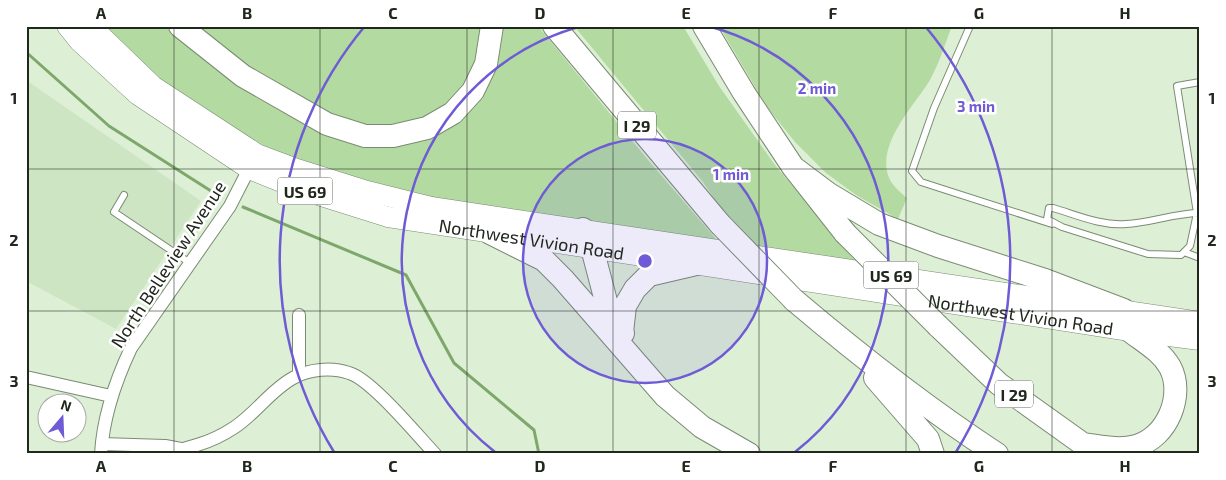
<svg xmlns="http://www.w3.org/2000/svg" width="1226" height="480" viewBox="0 0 1226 480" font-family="'Exo 2',sans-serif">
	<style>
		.built { fill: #cee5c4 }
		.green { fill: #b3dba1 }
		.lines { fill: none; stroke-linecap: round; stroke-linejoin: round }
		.stream { stroke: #7ea76c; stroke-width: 3 }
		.service-casing { stroke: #7a8b73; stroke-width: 8 }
		.minor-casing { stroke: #7a8b73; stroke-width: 14 }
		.primary-casing { stroke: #7a8b73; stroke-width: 21 }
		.motorway-casing { stroke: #7a8b73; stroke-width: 24 }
		.service { stroke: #fff; stroke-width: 6 }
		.minor { stroke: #fff; stroke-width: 12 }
		.primary { stroke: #fff; stroke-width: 20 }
		.motorway { stroke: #fff; stroke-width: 22 }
		.motorway-bridge-casing { stroke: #7a8b73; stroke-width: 24; stroke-linecap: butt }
		.motorway-bridge { stroke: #fff; stroke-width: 22 }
		.grid { fill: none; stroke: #20271d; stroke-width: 1; stroke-opacity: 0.55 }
		.ring { fill: none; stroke: #6e5bd5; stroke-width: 2.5 }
		.labels { text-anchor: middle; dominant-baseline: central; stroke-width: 5; stroke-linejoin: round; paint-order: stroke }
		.shield { fill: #fff; stroke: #636861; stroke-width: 1 }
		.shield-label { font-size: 16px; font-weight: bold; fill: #20271d }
		.street-label { font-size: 18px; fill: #20271d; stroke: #fff }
		.centre { fill: #6e5bd5; stroke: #fff; stroke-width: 2.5 }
		.ring-label { font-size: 15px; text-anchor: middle; font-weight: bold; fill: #6e5bd5; stroke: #fff; stroke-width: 5; stroke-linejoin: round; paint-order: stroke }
		.neatline { fill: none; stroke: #20271d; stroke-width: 2 }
		.grid-label { font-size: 16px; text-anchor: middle; font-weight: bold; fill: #20271d }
	</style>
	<rect width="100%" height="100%" fill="#ddf0d5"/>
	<path class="built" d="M26,80L201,201L116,329L26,281Z"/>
	<path class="green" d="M101,26H164L211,65L338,134L447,123L498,26H538L648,160L717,240L395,192L349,179L268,148L215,119L167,86Z
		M192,26H485L474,75L443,110L408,126L373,129L346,122L238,63Z
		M574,26H683L719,86L775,165L855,261L756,247L719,206L703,182Z
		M719,26H952C945,44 939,64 930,80C914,106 878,142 888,175C891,185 900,192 907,198L898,219L856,195L826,173L795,142L767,107Z"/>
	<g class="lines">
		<path class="stream" d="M26,52L109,126L211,191
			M243,207L406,275L454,363L534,430L539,454"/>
		<defs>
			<path id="service" d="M970,26L934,108L912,171L921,182L1052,224
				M1200,82L1177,86L1197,213L1190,246L1181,255L1148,254L1062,227L1047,219L1049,208H1053C1077,215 1101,226 1126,224C1151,223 1174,213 1200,213
				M124,195L114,212L190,263
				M1184,252L1200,258"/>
			<path id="minor" d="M299,375V315
				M26,377L111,396
				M102,444L165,446L181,449
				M101,454C103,416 115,382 131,348L230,206L252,163
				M172,454C180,449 188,448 197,445C211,441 223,435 235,427C256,413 271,390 293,378C309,369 332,367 349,373C371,379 417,435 435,454"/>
			<g id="primary">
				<path id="s1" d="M67,26L79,41L138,95L249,169L299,189L388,217L1130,331L1200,340"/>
				<path d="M91,26L153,86L257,154L297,169L367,191L431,207L1200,322"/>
			</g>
			<path id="motorway" d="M180,26L243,76L327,124L365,136H393L427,128L453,113L473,91L486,64L492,26
				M554,26L720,224
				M704,26L744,93L793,167L845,233
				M793,167L829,194L879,224L938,246L1045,280L1124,310
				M583,229L592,248L607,305L623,333
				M490,233L544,260L563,279L665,396L702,427L749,454
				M794,300C859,355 926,408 997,454
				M938,326L999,384L1094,452
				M622,332L625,306L635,289L649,275L696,264
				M875,378L928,439L933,454
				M1082,444C1100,446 1118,451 1136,446C1167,438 1185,395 1170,367C1161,351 1144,342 1130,331"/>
		</defs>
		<use href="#service" class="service-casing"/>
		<use href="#minor" class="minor-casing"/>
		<use href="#primary" class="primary-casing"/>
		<use href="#motorway" class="motorway-casing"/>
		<use href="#service" class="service"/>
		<use href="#minor" class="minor"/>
		<use href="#primary" class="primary"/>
		<use href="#motorway" class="motorway"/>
		<defs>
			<path id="motorway-bridge" d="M720,224L794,300
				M845,233L938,326"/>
		</defs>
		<use href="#motorway-bridge" class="motorway-bridge-casing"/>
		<use href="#motorway-bridge" class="motorway-bridge"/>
	</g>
	<path class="grid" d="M174,26V454M320,26V454M467,26V454M613,26V454M759,26V454M906,26V454M1052,26V454M26,169H1200M26,311H1200"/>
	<circle cx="645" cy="261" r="122" fill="#6e5bd5" fill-opacity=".12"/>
	<g class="ring">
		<circle cx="645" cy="261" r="122"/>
		<path d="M495 452A243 243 0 0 1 582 26M708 26A243 243 0 0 1 795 452"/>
		<path d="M334 452A365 365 0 0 1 365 26M925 26A365 365 0 0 1 956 452"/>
	</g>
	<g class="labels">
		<g class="shield">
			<rect x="618" y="111.5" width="38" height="27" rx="4"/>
			<rect x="277.5" y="177.5" width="55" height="27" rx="4"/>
			<rect x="863.5" y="261.5" width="55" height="27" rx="4"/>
			<rect x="995" y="380.5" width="38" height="27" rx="4"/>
		</g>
		<g class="shield-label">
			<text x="637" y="125">I 29</text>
			<text x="305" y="191">US 69</text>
			<text x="891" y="275">US 69</text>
			<text x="1014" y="394">I 29</text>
		</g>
		<g class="street-label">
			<text stroke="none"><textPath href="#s1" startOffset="525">Northwest Vivion Road</textPath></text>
			<text transform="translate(168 264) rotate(-57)">North Belleview Avenue</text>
			<text stroke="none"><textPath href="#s1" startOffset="1020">Northwest Vivion Road</textPath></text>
		</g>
	</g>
	<circle cx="645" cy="261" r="8" class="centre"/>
	<g class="ring-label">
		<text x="817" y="94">2 min</text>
		<text x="976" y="112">3 min</text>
		<text x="731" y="180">1 min</text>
	</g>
	<rect width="1226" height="480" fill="none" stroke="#ffffff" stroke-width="55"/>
	<g transform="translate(62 418) rotate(19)"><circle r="24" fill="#ffffff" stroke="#a6a9a5"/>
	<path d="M0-4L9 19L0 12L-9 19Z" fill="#6e5bd5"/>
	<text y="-8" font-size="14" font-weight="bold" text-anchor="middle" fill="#20271d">N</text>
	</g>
	<rect x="28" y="28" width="1170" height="424" class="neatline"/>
	<g class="grid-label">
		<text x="101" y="19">A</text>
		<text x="247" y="19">B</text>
		<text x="393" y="19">C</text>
		<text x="540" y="19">D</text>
		<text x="686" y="19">E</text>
		<text x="833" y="19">F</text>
		<text x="979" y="19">G</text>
		<text x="1125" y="19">H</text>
		<text x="14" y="104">1</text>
		<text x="1212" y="104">1</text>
		<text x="14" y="246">2</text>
		<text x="1212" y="246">2</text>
		<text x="14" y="387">3</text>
		<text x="1212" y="387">3</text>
		<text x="101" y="472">A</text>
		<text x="247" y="472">B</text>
		<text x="393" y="472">C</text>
		<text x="540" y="472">D</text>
		<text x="686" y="472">E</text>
		<text x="833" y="472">F</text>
		<text x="979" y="472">G</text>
		<text x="1125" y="472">H</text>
	</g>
</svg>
